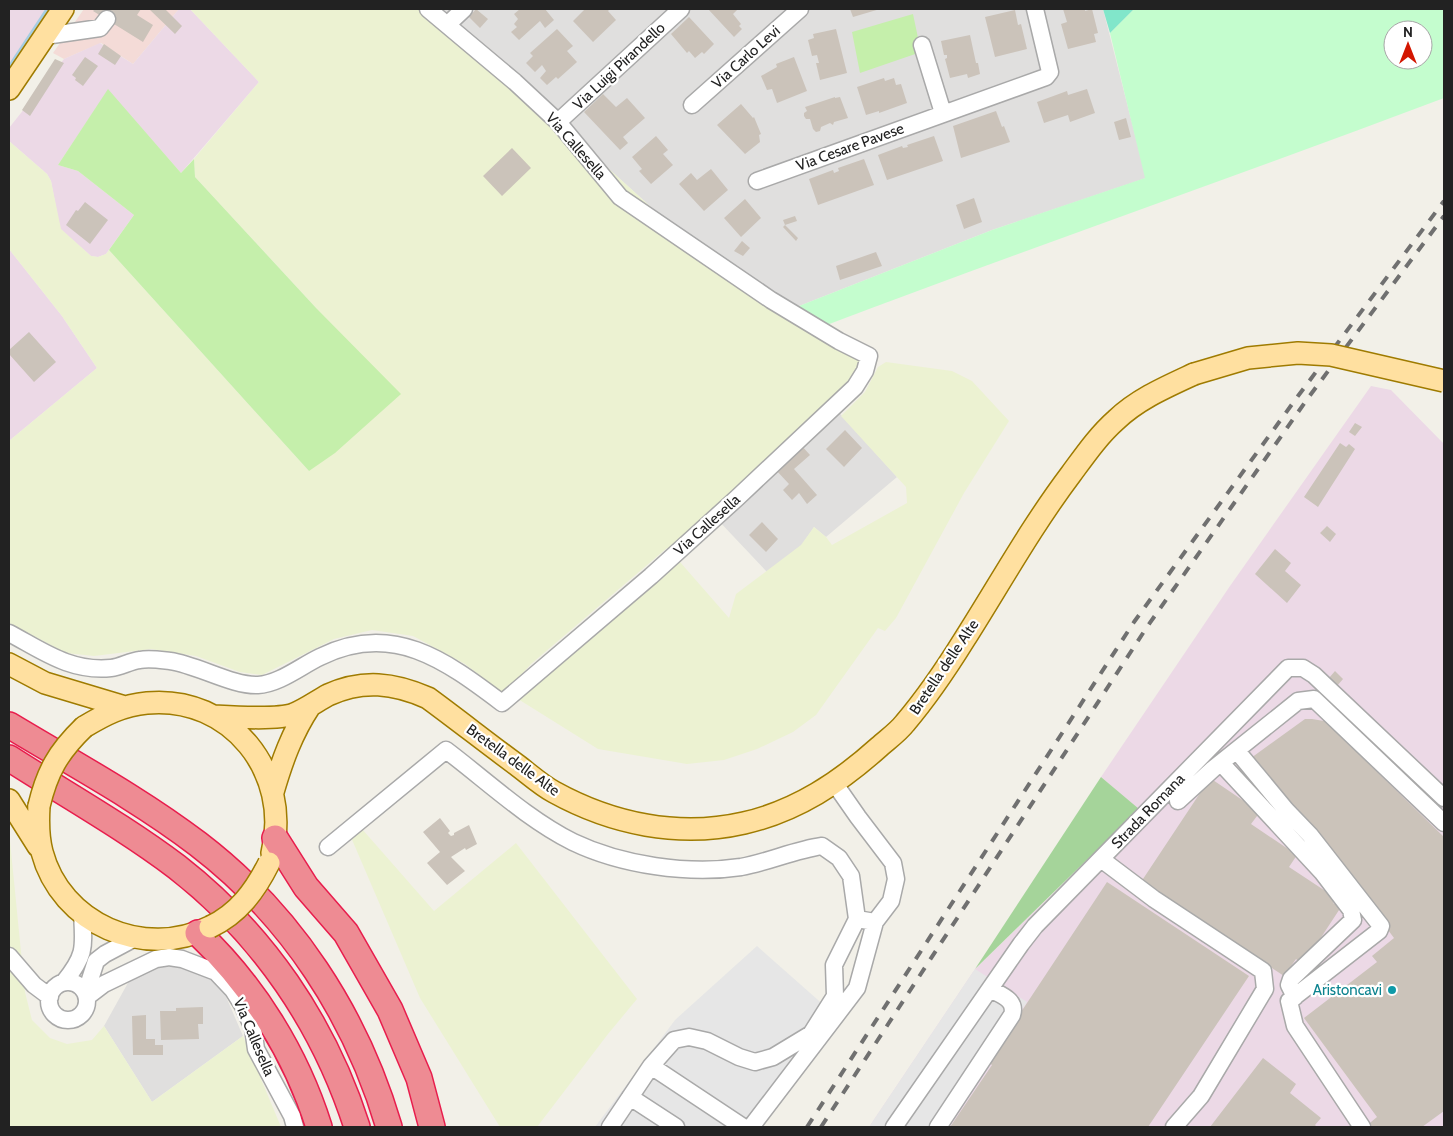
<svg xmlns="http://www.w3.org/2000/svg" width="1453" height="1136" viewBox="0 0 1453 1136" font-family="Cabin,sans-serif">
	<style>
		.residential { fill: #e0dfde }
		.commercial { fill: #f4dbd7 }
		.industrial { fill: #ecd9e6 }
		.farmland { fill: #ecf2d2 }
		.grass { fill: #c5efab }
		.forest { fill: #a5d49a }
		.park { fill: #c4fdce; fill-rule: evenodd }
		.pitch { fill: #81e6ca }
		.parking { fill: #e6e6e6 }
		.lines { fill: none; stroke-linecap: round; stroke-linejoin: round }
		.stream { stroke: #a6cee2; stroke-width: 4.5 }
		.building { fill: #cbc3ba }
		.minor-casing { stroke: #a9a9a9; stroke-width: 19 }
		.major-casing { stroke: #9f7b00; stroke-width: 24 }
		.highway-casing { stroke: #e81d4d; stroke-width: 28 }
		.minor { stroke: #fff; stroke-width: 16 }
		.major { stroke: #ffe0a0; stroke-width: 21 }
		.highway { stroke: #ee8b93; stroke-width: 25 }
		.rail { stroke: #707070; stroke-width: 4; stroke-dasharray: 10 10; stroke-linecap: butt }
		.major-bridge-casing { stroke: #9f7b00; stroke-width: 24; stroke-linecap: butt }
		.major-bridge { stroke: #ffe0a0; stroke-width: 21 }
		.culture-dot { fill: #0f9aa8; stroke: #fff; stroke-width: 2 }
		.labels { text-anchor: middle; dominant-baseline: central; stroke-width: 4.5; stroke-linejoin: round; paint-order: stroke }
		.street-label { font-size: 15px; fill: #222; stroke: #fff }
		.culture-label { font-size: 15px; fill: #0d838f; stroke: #fff; text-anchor: end }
	</style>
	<rect width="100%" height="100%" fill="#f2f0e8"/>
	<path class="residential" d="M433,9H1103L1146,178L992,230L794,308L700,244L652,208Z
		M834,407L897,477L826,537L814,527L802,545L767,572L716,518Z
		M154,964L186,967L207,975L224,992L243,1036L152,1102L104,1026L129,981Z"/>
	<path class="commercial" d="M84,9H179L133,64L101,43L64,59L53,53Z"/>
	<path class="industrial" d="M9,9H63L9,96Z
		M179,9H190L259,82L181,173L108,90L58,165L78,171L134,215L106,254L98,257L91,256L60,229L51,181L47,174L9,141V128L64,59L100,43L133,64Z
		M9,249L62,316L97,368L9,441Z
		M1371,386L1391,390L1444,444V1127H869L975,969L1139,810L1101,777L1230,586Z"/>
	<path class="farmland" d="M190,9H433L652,208L700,244L824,326L878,354L673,555L667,548L531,664L504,694L465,664L413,636L372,630L334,639L262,675L240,672L196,656L151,649L94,656L66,653L9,623V441L97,368L62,316L9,249V141L47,174L51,181L61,229L91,256L98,257L106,254L109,250L309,471L317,309L195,177L194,159L259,82Z
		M886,362L952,371L972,381L1009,421L964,493L896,618L885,631L878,628L816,715L793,732L757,749L724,760L687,764L598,749L518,699L585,640L680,562L729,618L736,594L801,545L814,527L826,537L832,545L907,503L906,487L841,416L865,392L878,367Z
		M355,821L434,911L516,843L637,999L608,1034L537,1127H500L420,998L347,828Z
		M9,831L25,992L32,1020L50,1038L67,1044L92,1040L104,1026L152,1102L243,1036L281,1127H9Z"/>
	<path class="grass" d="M913,14L921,52L860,73L852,32Z
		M108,89L181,173L194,159L195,177L317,309L401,394L335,453L309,471L109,250L134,215L78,171L58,165Z"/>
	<path class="forest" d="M1101,777L1139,809L975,969Z"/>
	<path class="park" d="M1134,9H1444V98C1238,176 1030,248 824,326L794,308L992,230L1145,178L1110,33ZM1393,30H1423V60H1393Z"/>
	<path class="pitch" d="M1103,9H1134L1110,33Z"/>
	<path class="parking" d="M757,946L835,1015L760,1127H595L675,1020Z
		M975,969L1027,1002L946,1127H869Z"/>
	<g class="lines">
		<path class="stream" d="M9,68L48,9"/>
	</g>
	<path class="building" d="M95,9H141L137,15L153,25L143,42L93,11Z
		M149,9H165L182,26L175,34Z
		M476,9L488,19L480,28L469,17Z
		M520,9H545L554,20L545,28L540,21L519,40L511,32L517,27L514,24L518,19L514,14Z
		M585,9H610L608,11L616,20L593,42L573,21Z
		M708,9H738L733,14L741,24L739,26L742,29L734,37Z
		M850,9H880L853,17Z
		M1063,9H1085V11L1092,9L1098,33L1094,34L1096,42L1068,49L1061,24L1067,22Z
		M1015,10L1018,25L1021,24L1027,49L995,57L985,17Z
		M689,17L714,44L704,54L702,52L695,58L689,51L687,53L671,34Z
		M557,29L573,46L567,51L577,62L558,79L556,77L547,85L540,78L546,71L542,65L535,72L526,63L533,56L530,53Z
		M836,29L847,73L820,80L816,63H819L817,55L812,56L808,40L814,38L813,34Z
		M970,35L976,63H978L980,74L968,78L967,74L950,78L945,59L947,58V55H944L941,41Z
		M104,44L121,56L115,65L98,54Z
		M85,57L98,66L83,86L75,80L76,78L72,75Z
		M794,57L807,91L777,103L772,89L767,90L761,76L777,67L776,64Z
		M55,59L64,63L30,116L22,110Z
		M884,78L885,81L894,78L896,85L901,84L907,103L879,113V111L866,115L857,87Z
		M1087,89L1095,113L1070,122L1068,115L1044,123L1037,102L1067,91L1068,95Z
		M603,94L616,107L627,98L645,118L623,137L628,143L620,150L584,112Z
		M835,97V98L840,97L848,118L834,122L833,125L830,123L821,127L820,131L816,132L813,129L810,119H806L804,116V113L807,111L805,107Z
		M741,104L753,118L754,117L761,134L759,135L760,142L745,154L717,125Z
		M996,111L1002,127L1004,126L1010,142L961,158L953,126Z
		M1126,118L1131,137L1119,140L1114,122Z
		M656,136L668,150L663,154L673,165L651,184L639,171L642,169L632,157Z
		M934,136L943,161L887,180L878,155L902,146L903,148L908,147L907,145Z
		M512,148L531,168L502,196L483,176Z
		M864,159L874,185L818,205L809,179L833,170L834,173L839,171L838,168Z
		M711,169L728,190L704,211L679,184L691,173L697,180Z
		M974,198L982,222L964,229L956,205Z
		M745,199L761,218L741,237L724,218Z
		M85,202L108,220L90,244L66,225L76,210L78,211Z
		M795,216L797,221L785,225L798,238L796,241L783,227L785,225L783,220Z
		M742,241L750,248L743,256L734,251Z
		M876,252L882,266L840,280L836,266Z
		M29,332L56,362L34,382L9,354V350Z
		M1355,423L1362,427L1355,436L1349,432Z
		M845,430L862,448L844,467L826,449Z
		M1340,443L1346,447L1349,444L1355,449L1318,507L1304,497Z
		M801,445L810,455L794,469L817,495L807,504L799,493L792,500L783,490L789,484L775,469Z
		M762,522L778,539L766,552L749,535Z
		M1327,526L1336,534L1330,542L1320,533Z
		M1275,549L1291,563L1285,571L1301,585L1287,603L1255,574Z
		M1335,671L1343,679L1337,686L1329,678Z
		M1305,719H1312L1324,721L1332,728L1444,837V1111L1422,1127H1365L1377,1117L1304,1018L1377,962L1372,956L1394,938L1297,808L1290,813L1251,758Z
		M1210,778L1260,812L1251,824L1297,855L1289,867L1336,898L1333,903L1341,907L1303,965L1296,959L1284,976L1141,882Z
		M440,818L450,831L448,833L451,836L454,835V833L469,825L477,844L466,850L465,848L451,857L465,871L447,885L427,863L440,852L423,832Z
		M1107,882L1249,976L1148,1127H950L992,1065L988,1062Z
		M203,1007V1024H198L199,1039L161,1040L160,1011H176V1008Z
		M146,1015V1039H155V1045H163V1055H133L132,1016Z
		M1263,1058L1296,1084L1290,1093L1321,1118L1315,1125L1317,1127H1210Z"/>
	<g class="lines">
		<defs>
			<path id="minor" d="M447,25L464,9
				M45,36L100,28L107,19
				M922,45L943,113
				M692,105L800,9
				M558,122L681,9
				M757,181L1046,77L1050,72L1035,9
				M9,633C43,651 70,672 111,668C121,667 130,661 140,660C149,658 161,660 170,661C198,665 232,686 258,685C279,684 301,666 320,657C392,621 445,660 502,703L651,576L737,498L855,387L865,371L869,356L839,341L771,300L620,197L558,122L515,82L428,9
				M1237,751L1286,810L1310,835L1381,926L1379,931L1289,1001L1295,1026L1362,1127
				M1221,763L1322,872L1351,910L1353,920L1291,979L1289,985L1295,997
				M1178,801L1213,769L1298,701L1314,699L1444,823
				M328,847L446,750C487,781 527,819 573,842C621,865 688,875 741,867C769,862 794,850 822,846L839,858L851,876L857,919L875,922
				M1101,859L1154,899L1263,971L1265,989L1201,1096L1174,1127
				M9,956L34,985L50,997
				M49 1001a19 19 0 1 1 38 0a19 19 0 1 1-38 0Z
				M64,982C86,955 84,947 82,914
				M86,992L96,961L105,954L135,938
				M87,997L104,984L156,959L169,957L182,959L216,972L233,990L243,1006L253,1028L256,1049L292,1116L295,1127
				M651,1066L743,1127
				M630,1097L676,1127
				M610,1127L651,1066L674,1040L689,1037L707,1041L739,1057L755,1062L773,1057L811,1034L835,996L834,965L857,919
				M751,1127L857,988L875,922L891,901L896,879L893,863L858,817L835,784
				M894,1127L1021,944L1035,926L1288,668H1303L1314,675L1444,798
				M938,1127L1012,1015C1017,1000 1001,995 990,989"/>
			<path id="major" d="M9,89L63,9
				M9,664L45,683L125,707
				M214,716C233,717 278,720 294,714C306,709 317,701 328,695C363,679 394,683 428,698C458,720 487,743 517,765C529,774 541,785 554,792C612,824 679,838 744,823C797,811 840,782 879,747C888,739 898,732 905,723C927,697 946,669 964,640C999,585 1031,527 1071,474C1085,455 1098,436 1116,420C1138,399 1166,387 1194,374
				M84,727C104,715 123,705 147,703C231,695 292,773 272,853
				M273,792C282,761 292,733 310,706
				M9,800L38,846
				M39,806C38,822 38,837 42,852C61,924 144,960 210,927"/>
			<path id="highway" d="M9,725C72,763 139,799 198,844C291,915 356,1015 389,1127
				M9,758C65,794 124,827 177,867C263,934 324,1024 357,1127
				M275,838L306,887L346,933L390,1010L419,1078L432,1127
				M198,933C254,986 296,1054 319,1127"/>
		</defs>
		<use href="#minor" class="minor-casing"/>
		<use href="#major" class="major-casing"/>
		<use href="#highway" class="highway-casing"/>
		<use href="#minor" class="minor"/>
		<use href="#major" class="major"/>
		<use href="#highway" class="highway"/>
		<path class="rail" d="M807,1127L1134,622L1298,396L1444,201
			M821,1127L1147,627L1308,398L1444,216"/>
		<defs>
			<path id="major-bridge" d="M1194,374L1248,358L1298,353L1331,355L1444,381
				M39,806C47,772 58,752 84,727
				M210,927C238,914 255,891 269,863"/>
		</defs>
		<use href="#major-bridge" class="major-bridge-casing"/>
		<use href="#major-bridge" class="major-bridge"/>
	</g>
	<circle class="culture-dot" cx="1392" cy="990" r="5"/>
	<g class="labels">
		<g class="street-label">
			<text transform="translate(746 57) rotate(-42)">Via Carlo Levi</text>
			<text transform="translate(619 66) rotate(-43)">Via Luigi Pirandello</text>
			<text transform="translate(576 146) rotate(49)">Via Callesella</text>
			<text transform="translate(850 147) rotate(-20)">Via Cesare Pavese</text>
			<text transform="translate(707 525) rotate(-42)">Via Callesella</text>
			<text transform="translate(944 667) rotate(-56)">Bretella delle Alte</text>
			<text transform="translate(513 760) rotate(36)">Bretella delle Alte</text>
			<text transform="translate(1148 811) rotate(-46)">Strada Romana</text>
			<text transform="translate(254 1037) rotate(67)">Via Callesella</text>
		</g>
		<g class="culture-label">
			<text x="1382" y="990">Aristoncavi</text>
		</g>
	</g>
	<rect width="1453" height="1136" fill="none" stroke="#222222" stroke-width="20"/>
	<g transform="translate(1408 45)"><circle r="24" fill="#ffffff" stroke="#a7a7a7"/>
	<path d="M0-4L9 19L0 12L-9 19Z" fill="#d31600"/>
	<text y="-8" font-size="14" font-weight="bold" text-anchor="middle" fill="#222222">N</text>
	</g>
</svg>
